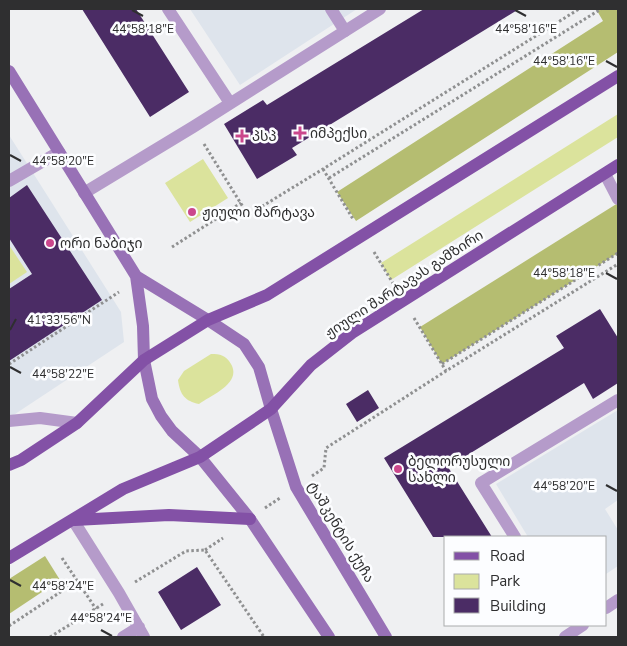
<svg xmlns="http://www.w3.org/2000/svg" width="627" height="646" viewBox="0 0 627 646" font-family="'Nunito Sans','Noto Sans Georgian',sans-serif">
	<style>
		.built { fill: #dee4ec }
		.green { fill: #dbe39c }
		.forest { fill: #b5bd71 }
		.building { fill: #4b2c65 }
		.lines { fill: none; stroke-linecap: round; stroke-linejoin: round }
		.path { stroke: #8f9091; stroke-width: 3; stroke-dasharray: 2.5 2.5; stroke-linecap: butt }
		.lane { stroke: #b59bca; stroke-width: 12 }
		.street { stroke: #b59bca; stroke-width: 12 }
		.secondary { stroke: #9871b6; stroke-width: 12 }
		.primary { stroke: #8351a6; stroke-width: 12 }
		.ticks { fill: none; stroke: #2f2f30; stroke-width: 2 }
		.poi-dot { fill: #cb478c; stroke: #fcfdff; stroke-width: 2 }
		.labels { text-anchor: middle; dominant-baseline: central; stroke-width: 5; stroke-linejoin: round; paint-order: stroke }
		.poi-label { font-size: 14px; fill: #2f2f30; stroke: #fcfdff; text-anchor: start }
		.street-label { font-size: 14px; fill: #2f2f30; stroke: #fcfdff }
		.ticks-label { font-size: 12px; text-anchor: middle; fill: #2f2f30; stroke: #fcfdff; stroke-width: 5; stroke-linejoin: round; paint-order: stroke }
	</style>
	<rect width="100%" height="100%" fill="#eff0f2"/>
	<path class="built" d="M190,9H357L240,85Z
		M9,135L121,312L124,342L9,418Z
		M618,410V500L605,509L618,530V566L606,574V537H528L496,484Z"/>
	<path class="green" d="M618,114V137L391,280L381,263Z
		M203,159L228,198L190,222L165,183Z
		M9,245L27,272L9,284Z
		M211,354C220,354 226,355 231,364C242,383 212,395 199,404C185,401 180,395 178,380L184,371Z"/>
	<path class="forest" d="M596,9H618V52L356,221L337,192L603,21Z
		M618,203V253L442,364L420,327Z
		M45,556L60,580L9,614V579Z"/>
	<path class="building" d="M82,9H136L189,92L150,117Z
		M424,9H519L292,148L297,155L257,179L224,124L263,100L267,105Z
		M27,185L102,300L9,361V289L32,274L9,238V198Z
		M600,309L618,338V383L593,399L584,383L448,467L492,537H433L384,458L564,348L556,336Z
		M368,390L379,408L357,422L346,404Z
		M197,567L221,605L181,630L158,592Z"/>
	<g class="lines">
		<path class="path" d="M204,144L248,215L323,169L579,9
			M323,169L353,219
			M329,178L601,9
			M172,247L241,203
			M374,252L394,285
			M414,318L446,371
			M9,364L119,292
			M442,364L618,253
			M312,476L324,468L326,448L446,371L618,264
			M265,508L280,498
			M205,550L223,538
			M62,558L96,609
			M135,582L186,551L205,550L264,637
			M9,626L77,581
			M50,637L103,604"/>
		<path class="lane" d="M168,9L230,103
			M331,9L345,31
			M605,174L618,199
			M9,181L59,152
			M9,421L40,418L77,423
			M73,520L119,593L144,637
			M515,537L481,483L618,400
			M606,608L618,600
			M123,637L139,627
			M565,637L583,625"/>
		<path class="street" d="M84,193L193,127L380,9"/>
		<path class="secondary" d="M9,71L136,276L143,326L144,360L152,399L161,416L172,431L200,457L250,519L329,637
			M136,276L208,320L244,344L259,367L271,409L296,487L386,637"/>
		<path class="primary" d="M9,465L21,460L77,423L144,360L208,320L267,295L618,76
			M75,520L169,515L250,519
			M9,558L123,489L200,457L271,409L311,365L352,333L618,165"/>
	</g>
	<path class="ticks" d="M132,10L143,16M515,10L526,16M606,61L617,67M10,155L21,161M606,273L617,279M10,330L16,319M10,367L21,373M606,485L617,491M10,580L21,586M101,630L112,636"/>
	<g class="poi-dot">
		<path d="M297.5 125.5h5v5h5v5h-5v5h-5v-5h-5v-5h5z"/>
		<path d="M239.5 128.5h5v5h5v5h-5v5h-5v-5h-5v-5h5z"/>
		<circle cx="192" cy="212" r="5"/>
		<circle cx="50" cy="243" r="5"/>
		<circle cx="398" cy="469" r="5"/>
	</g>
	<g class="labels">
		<g class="poi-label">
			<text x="310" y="133">იმპექსი</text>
			<text x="252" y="136">პსპ</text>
			<text x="202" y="212">ჟიული შარტავა</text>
			<text x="60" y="243">ორი ნაბიჯი</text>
			<text x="408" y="461">ბელორუსული<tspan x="408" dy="16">სახლი</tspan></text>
		</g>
		<g class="street-label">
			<text transform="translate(404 284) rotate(-33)">ჟიული შარტავას გამზირი</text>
			<text transform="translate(341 532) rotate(59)">ტაშკენტის ქუჩა</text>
		</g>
	</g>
	<g class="ticks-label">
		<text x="143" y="33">44°58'18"E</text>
		<text x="526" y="33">44°58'16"E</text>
		<text x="564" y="65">44°58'16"E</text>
		<text x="63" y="165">44°58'20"E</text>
		<text x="564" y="277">44°58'18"E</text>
		<text x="59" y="324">41°33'56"N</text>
		<text x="63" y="378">44°58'22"E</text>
		<text x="564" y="490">44°58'20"E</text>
		<text x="63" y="590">44°58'24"E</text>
		<text x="101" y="622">44°58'24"E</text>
	</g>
	<rect width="627" height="646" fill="none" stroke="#2f2f30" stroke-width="20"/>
	<rect x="444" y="536" width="162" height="90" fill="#fcfdff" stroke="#aaabac"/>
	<rect x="454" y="552" width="25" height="8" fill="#8351a6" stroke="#aaabac"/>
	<text x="490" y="561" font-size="15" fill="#2f2f30">Road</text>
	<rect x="454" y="574" width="25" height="15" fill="#dbe39c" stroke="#aaabac"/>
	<text x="490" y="586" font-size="15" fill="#2f2f30">Park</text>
	<rect x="454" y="598" width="25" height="15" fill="#4b2c65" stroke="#aaabac"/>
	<text x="490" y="611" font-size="15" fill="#2f2f30">Building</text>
</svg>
